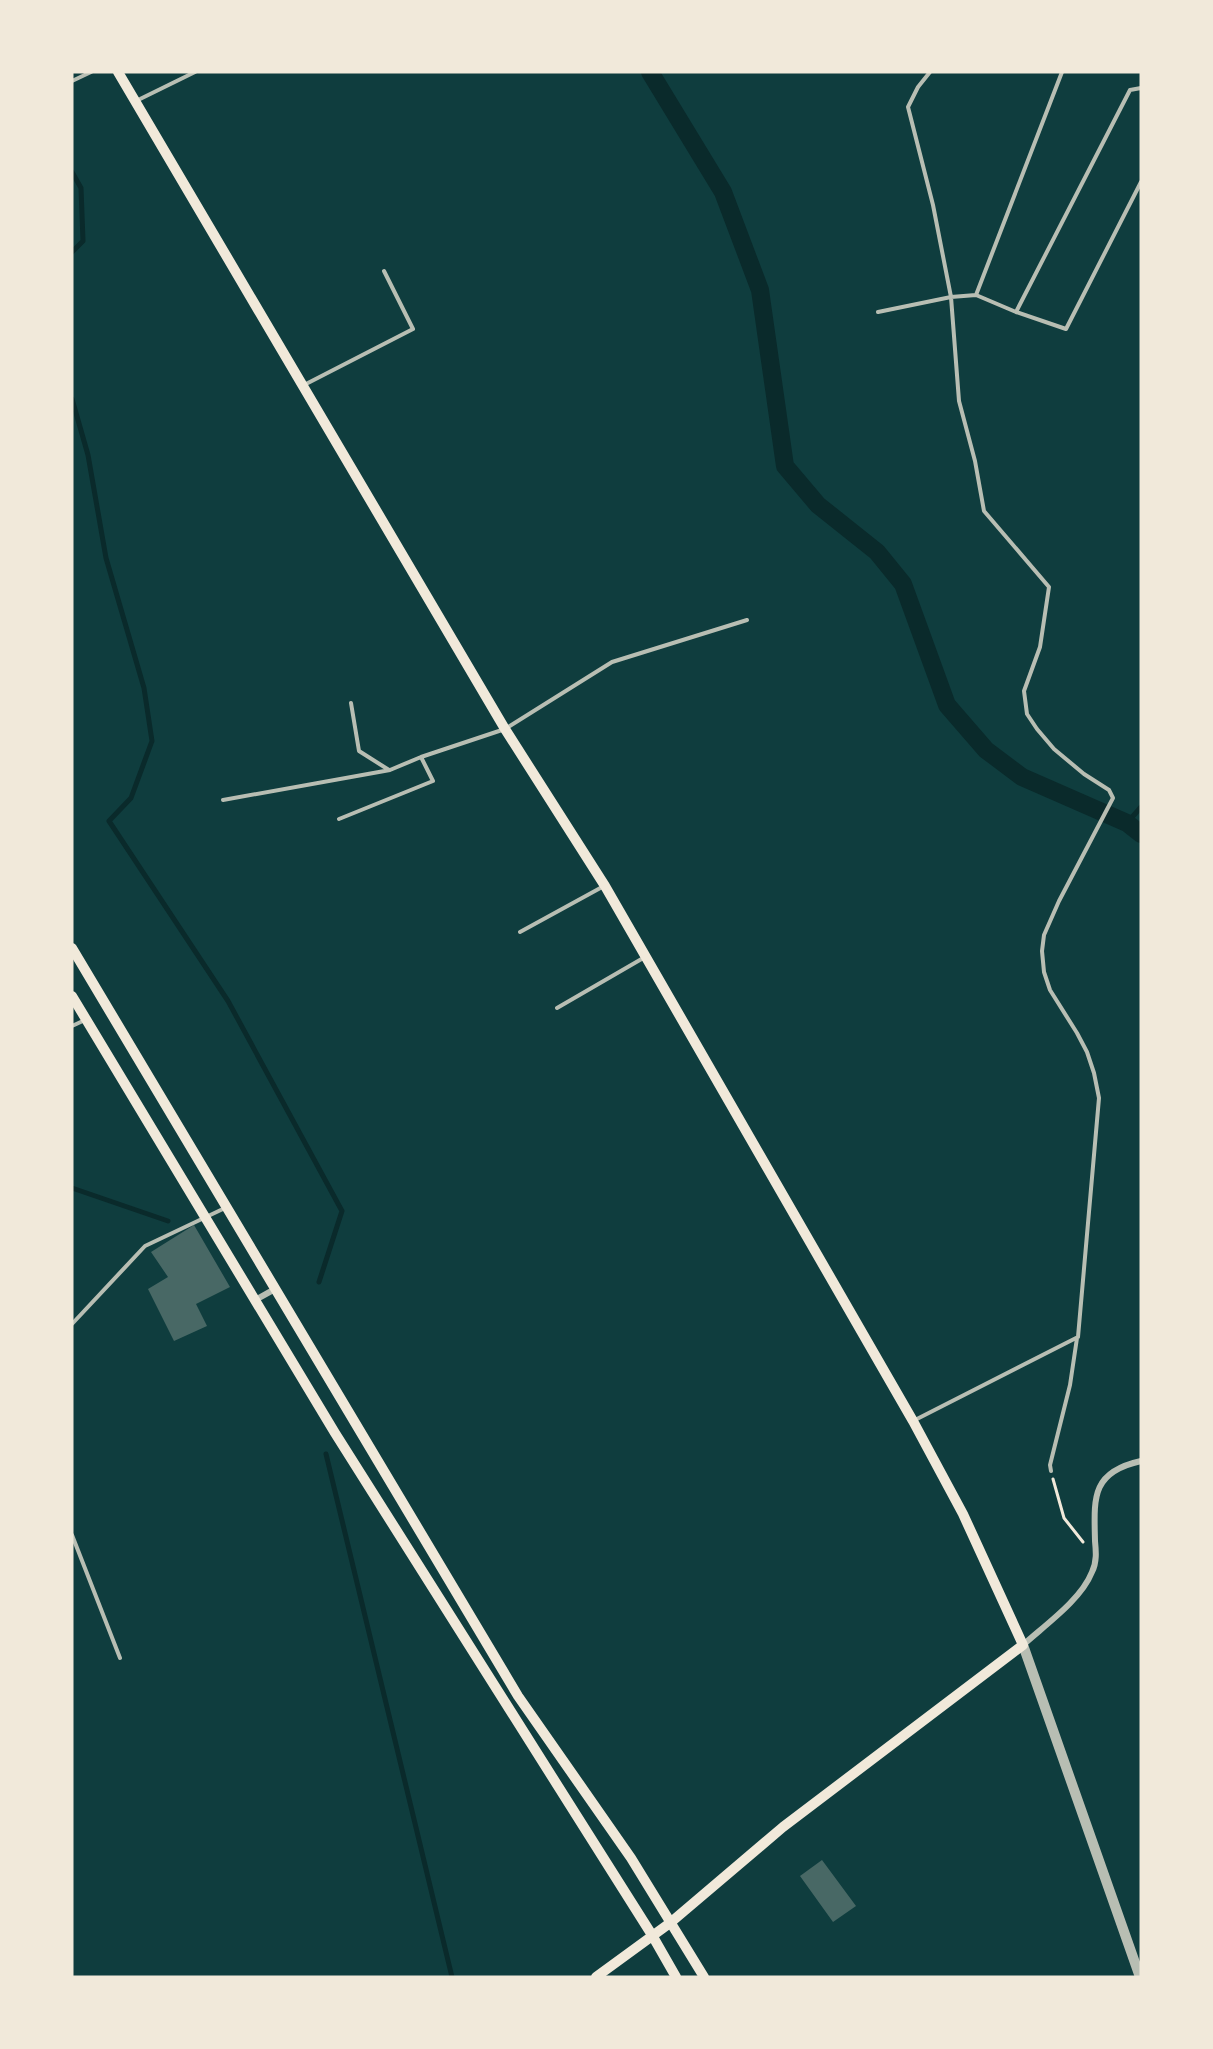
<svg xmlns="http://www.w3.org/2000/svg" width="1213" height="2049" viewBox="0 0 1213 2049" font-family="Quicksand,sans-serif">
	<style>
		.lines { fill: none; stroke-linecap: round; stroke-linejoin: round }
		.stream { stroke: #0a2a2b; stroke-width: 5 }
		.canal { stroke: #0a2a2b; stroke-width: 18 }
		.building { fill: #486865 }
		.path { stroke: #f1e9da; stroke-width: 3 }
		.service { stroke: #b8beb3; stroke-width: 4 }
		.minor { stroke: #b8beb3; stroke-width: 6 }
		.tertiary { stroke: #b8beb3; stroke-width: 10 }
		.secondary { stroke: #f1e9da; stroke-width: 10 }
	</style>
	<rect width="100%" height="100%" fill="#0f3d3e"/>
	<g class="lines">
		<path class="stream" d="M72,172L81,188L83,241L72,252
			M72,399L88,455L106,558L144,688L152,741L131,798L109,821L228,1001L342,1211L319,1282
			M1127,823L1141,807
			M72,1188L168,1221
			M326,1454L452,1977"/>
		<path class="canal" d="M650,72L723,192L760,290L785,466L818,505L877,552L903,584L947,705L986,750L1022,777L1127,823L1141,834"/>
	</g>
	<path class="building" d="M194,1225L230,1287L196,1304L207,1326L174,1341L148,1289L168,1277L151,1252Z
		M822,1860L856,1906L833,1922L800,1876Z"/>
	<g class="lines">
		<path class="path" d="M1053,1479L1064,1518L1083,1542"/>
		<path class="service" d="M72,81L91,72
			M136,101L195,72
			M976,295L1062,72
			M878,312L951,297L976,295L1016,312L1130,90L1141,88
			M1016,312L1066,329L1141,182
			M304,385L413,329L384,271
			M351,703L359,751L389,770
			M223,800L390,770L421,757L505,729L612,662L747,620
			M339,819L433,781L421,757
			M520,932L604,886
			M557,1008L645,957
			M72,1026L85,1020
			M72,1324L145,1246L225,1208
			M913,1421L1078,1337L1099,1098L1094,1073L1087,1052L1077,1033L1050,990L1044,972L1042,951L1044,935L1059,901L1113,798L1109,790L1084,774L1054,749L1037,729L1027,714L1024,691L1040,647L1049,587L984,511L975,461L959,401L951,297L933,205L908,107L918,87L930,72
			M1051,1471L1050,1465L1070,1385L1077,1338
			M72,1535L120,1658"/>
		<path class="minor" d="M255,1300L275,1289
			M1023,1645C1045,1625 1081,1600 1092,1572C1097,1562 1096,1551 1095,1541C1094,1498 1091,1472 1141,1461"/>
		<path class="tertiary" d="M1023,1645L1140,1977"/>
		<path class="secondary" d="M118,72L505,729L605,886L913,1421L963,1514L1023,1645L783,1827L670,1923L596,1977
			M72,948L518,1696L631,1858L704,1977
			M72,996L335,1433L652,1935L676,1977"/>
	</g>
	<rect width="1213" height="2049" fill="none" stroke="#f1e9da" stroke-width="147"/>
</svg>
